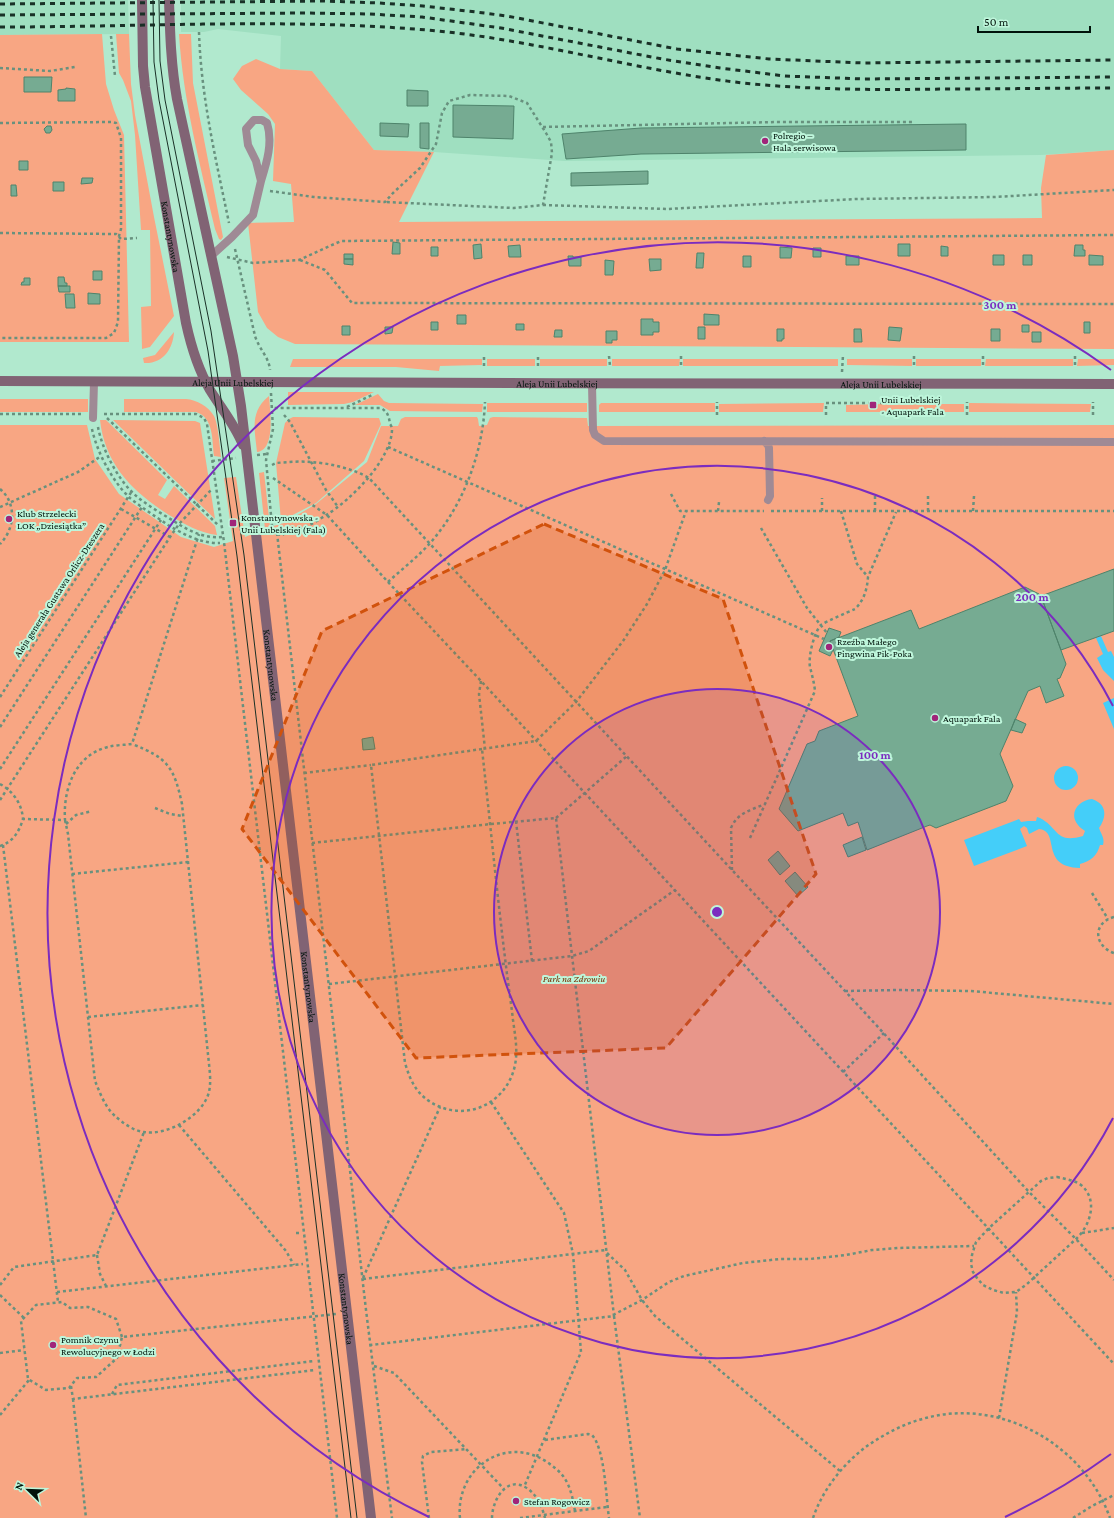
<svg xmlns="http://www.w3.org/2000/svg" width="1114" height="1518" viewBox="0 0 1114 1518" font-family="'Crimson Pro',serif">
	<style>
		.built { fill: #9fdfc0 }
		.green { fill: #f8a683 }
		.water { fill: #44cef9 }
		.building { fill: #76ab92; stroke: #4e836b }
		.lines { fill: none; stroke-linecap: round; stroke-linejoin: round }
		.path { stroke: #68917e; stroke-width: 2.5; stroke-dasharray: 3 3; stroke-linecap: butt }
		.lane { stroke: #9f8a95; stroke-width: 8 }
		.secondary { stroke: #816374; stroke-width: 10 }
		.tram { stroke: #193026; stroke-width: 1 }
		.rail { stroke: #193026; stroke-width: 3; stroke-dasharray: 5 5; stroke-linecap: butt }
		.marked { fill: #d1520c; fill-opacity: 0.2; stroke: #d1520c; stroke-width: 3; stroke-dasharray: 8 5; stroke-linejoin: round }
		.ring { fill: none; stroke: #7b2cbf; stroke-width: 2 }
		.poi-dot { fill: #a0257a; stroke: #bef6db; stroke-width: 1.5 }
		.labels { text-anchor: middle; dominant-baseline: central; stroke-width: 4; stroke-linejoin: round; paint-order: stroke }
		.poi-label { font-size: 10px; fill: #01130b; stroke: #bef6db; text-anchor: start }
		.street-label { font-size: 10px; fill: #01130b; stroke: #bef6db }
		.park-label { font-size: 10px; font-style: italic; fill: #782d02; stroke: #bef6db }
		.centre { fill: #7b2cbf; stroke: #bef6db; stroke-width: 2 }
		.ring-label { font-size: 12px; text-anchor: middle; font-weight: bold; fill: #7b2cbf; stroke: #bef6db; stroke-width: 4; stroke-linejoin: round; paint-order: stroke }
	</style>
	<rect width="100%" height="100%" fill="#b1e9ce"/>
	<path class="built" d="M0,0H128L129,34L0,35Z
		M181,0H1114V150L1041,155L564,161L434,152L374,150L312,71L280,69L281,36L218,29L204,32H181Z"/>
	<path class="green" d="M102,34L106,84L114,110L124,135L129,342H0V35Z
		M116,34H129L131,84L135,115L154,217L174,316L150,347L142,349L141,307L151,306L150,230H141L135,135L131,101L123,80L119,73Z
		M179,34H191L193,83L223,237L221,240L219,239L215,229C200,164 183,100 179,34Z
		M256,59L280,69L312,71L374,150L434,152L399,222L1042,218L1041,188L1046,155L1114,150V349L295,344L278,337L267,328L258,312L248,223L294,222L291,184L273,181L275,124L268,114L241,90L233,79L242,66Z
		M174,332C173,349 163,364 144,363L143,358L155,355Z
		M293,359H482V365L440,366L439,371L396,367H290Z
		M487,359H535V366H487Z
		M540,359H607V366H540Z
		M612,359H680L679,366H612Z
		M683,359H838V366H683Z
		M847,359H912V366L847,365Z
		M916,359H981V366H916Z
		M986,359H1073V366H985Z
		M1078,359H1114V365L1077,366Z
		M288,392H374L353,402L344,404L288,405Z
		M378,394L384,401L389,403L483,404L482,412L390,411L380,405H355Z
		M269,396C270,410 276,450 257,452C255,431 249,412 269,396Z
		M0,399H88V412H0Z
		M124,399H186C197,400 208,406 214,416C218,423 220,448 221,457L214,456C212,441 214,417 196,412H124Z
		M487,403H587V412H487Z
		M601,403H715V412H599V405Z
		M824,403L823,412H719V404Z
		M969,403L1091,404L1090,412H969Z
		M884,404H964V412H846V405Z
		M293,417L379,418L381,424L364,461L316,503L281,521L276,463L285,423L289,419Z
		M405,417H477L478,419L479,426L487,425L490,418L493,417L587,418L588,426L1114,425V1518H0V425H87L95,459L119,494L181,537L214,547L233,541L224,478L236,477L245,537L265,529L259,473L264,472L270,527L284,523L316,504L367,462L381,426H398L401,419Z
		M100,420H106L167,480L158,495L165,499L174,486L215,526L217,535C200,533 184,524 169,515C133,492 105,465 100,420Z
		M113,420L195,421L200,423L215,519Z"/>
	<path class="water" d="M1101,636L1108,652L1111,651L1114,657V681L1103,670L1097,658L1103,654L1096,638Z
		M1114,698V729L1103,703Z
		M1054 778a12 12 0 1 1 24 0a12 12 0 1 1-24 0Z
		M1092,799C1107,804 1107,817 1099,828C1101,834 1105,838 1103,845H1100C1097,856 1091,861 1080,864V868C1039,867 1061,831 1039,829L1029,834L1027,828L1024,826L1020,829L1027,846L974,866L964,840L1019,819L1021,822L1028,821H1036L1037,817L1040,818C1059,828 1055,844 1083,836L1085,831C1083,829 1080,828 1078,825C1068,813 1079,800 1092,799Z"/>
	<path class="building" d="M24,77H52L51,92H24Z
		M66,88L75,89V101H58V90L66,89Z
		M407,90L428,91V106H407Z
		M453,105L514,106L513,139L453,137Z
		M380,123L409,124L408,137L380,136Z
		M420,123H429V149L420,148Z
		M966,124V150L641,154L566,159L562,134L641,128Z
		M47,126H51L52,130L50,133H46L44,129Z
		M19,161H28V170H19Z
		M648,171V184L571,186V173Z
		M82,178H93L92,183L81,184Z
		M53,182H64V191H53Z
		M11,185H16L17,196H11Z
		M393,242L400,243V254H392Z
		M481,244L482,258L474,259L473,245Z
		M898,244H910V256H898Z
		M520,245L521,257H509L508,246Z
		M1075,245H1083V250H1085V256H1074Z
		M941,246L948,247V256H941Z
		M431,247H438V256H431Z
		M780,247L792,248L791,258H780Z
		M813,248H821V257H813Z
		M697,253H704L703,268H696Z
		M344,254H353V259H344Z
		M993,255H1004V265H993Z
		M1023,255H1032V265H1023Z
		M1089,255L1103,256V265H1089Z
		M568,256H573V257H581V266H569Z
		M743,256H751V267H743Z
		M846,256H859V265H846Z
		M344,259H353V265L344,264Z
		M649,259H661V270L650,271Z
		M605,260L614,261L613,275H605Z
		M93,271H102V280H93Z
		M58,277H64L65,283H67V286H58Z
		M24,278H30V285H21L22,282H24Z
		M58,286H70V292H59Z
		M88,293L100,294V304H88Z
		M65,294H74L75,308H66Z
		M704,314L719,315V325H704Z
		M457,315H466V324H457Z
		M641,319H653V322H659V332H653V335H641Z
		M431,322H438V330H431Z
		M1084,322H1090V333H1084Z
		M516,324H524V330H516Z
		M1022,325H1029V332H1022Z
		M342,326H350V335H342Z
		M385,327H393L392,333L385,334Z
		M698,327H705V339H698Z
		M889,327L902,328L900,341L888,340Z
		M777,329H784V339H782V341H777Z
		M854,329H861L862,342H854Z
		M991,329H1000V341H991Z
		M555,330H562V337H554Z
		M606,331H617V340H612V343H606Z
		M1032,332H1041V342H1032Z
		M1114,569V631L1061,650L1041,596Z
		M1025,587L1039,594L1041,596L1066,664L1060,678L1057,679L1064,696L1046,703L1040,686L1028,691L1000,754L1013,786L1006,801L936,828L930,825L927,826L867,850L858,822L848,826L843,813L798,831L779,809L807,744L815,741L819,731L858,716L830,641L911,610L919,629Z
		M829,628L841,632L839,637L830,641L833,650L830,656L819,651Z
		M1015,719L1026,724L1022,733L1011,730Z
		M373,737L375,749L363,750L362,739Z
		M862,837L866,850L848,857L843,845Z
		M778,851L790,866L780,875L768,860Z
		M795,872L808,887L798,896L785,881Z"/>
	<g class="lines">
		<path class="path" d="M199,32C201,97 216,160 229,223
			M111,36L115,76
			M0,68L50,71L75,67
			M0,123L112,122L116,123L121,138V229L119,236L118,322L114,333L106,338H0
			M543,127L777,122H912
			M270,191L314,197L385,202L393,193L420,168L436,144L442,113L449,101L470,95L509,96L527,103L546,133L551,142L552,153L543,205L514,208L385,202
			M543,205L667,209L857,199L995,197L1114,190
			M0,233L116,234L121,239L137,238
			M235,249L255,336C259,349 269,357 270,370
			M227,257L253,263L299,260L341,241L1114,235
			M300,260L325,270L352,303L1114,304
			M609,356L610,366
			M681,356V366
			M914,356V366
			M983,356V366
			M1075,356V366
			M484,366V356
			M538,366V356
			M842,372L843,355
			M271,393L273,429L266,460L272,526L274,531L282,536C288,528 299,530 307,526C314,523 320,519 326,515C350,501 392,459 392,429C392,428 391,425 390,424C389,417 388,412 381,408H272
			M347,407L372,395
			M0,414H83
			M104,414H196L204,418L207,424L224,542L337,1518
			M284,415L290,422L326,490L338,507
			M717,415V402
			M826,415V403H882
			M967,415V402
			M1093,415V402
			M107,418L218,525
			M98,427C102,449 117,478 134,494C145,504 159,512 172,520C187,530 204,539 223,537
			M92,429C97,452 112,481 130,498C142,508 155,516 168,525C183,534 202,544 220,543
			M388,447L824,639
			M257,455L267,454
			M212,461L236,458
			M272,465L276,463C288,462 300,461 311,462C329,463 354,469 369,478L732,870L845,991L1029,1192L1076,1239L1114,1280
			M273,478L327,515L388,582L481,681L1114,1364
			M0,489C17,503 15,529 0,544
			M671,494L680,511H764
			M0,507L78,472L101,456
			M121,509L170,537
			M718,511L719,502
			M771,511H1114
			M822,511V498
			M841,511L857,564L868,577
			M875,511V496
			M928,511V496
			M973,511L974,496
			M761,528L807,608L827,633
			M279,529L285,532
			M277,533L366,1310L392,1518
			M388,582C402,569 418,557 431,542C464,504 483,452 485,402
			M481,681L479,694L485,749
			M0,697L132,491
			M0,727L142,507
			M482,749L371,765L405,1063C411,1083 418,1097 438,1106C472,1121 508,1100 515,1065C518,1050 515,1035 513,1020C511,1002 508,984 506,966C497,894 490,821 482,749L536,741L576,702L623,641L647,604L665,570L686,511
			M0,769L161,520
			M304,773L371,765
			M0,784C13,791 22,804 23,819
			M0,800L170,537L179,524L212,489
			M155,808L170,814L183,816
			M556,818L627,756
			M65,820L68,834L95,1081C100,1093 105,1107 115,1116C122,1122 133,1131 144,1132C167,1136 203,1116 209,1092C211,1083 210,1073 209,1064L182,804C174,767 168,758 132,744
			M516,821L532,961
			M66,824L76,815L92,811
			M750,838L815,691C814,682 812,675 810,667C808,657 814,632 821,625C829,620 846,613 855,609C864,600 867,590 868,577L896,512
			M312,843L491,824L556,818L614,1316L371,1345
			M3,845L58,1302
			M0,846C13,842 19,832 23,819L65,820C63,789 75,755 108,747C115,745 124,745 132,744L199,534
			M732,870L731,828C737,813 751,810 765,804
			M72,874L188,862
			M1092,893L1108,919
			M1114,917C1092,923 1094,946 1114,953
			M329,984L572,956L589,951L675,890
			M845,991L898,990L971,991L1114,1004
			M88,1017L203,1005
			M843,1072L884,1033
			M491,1102L564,1213L573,1254L581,1352L524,1487
			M179,1125L286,1251L294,1265
			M1057,1177C1065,1179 1074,1180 1081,1185C1099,1200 1090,1226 1076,1239L1027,1284L1016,1292L1004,1293L993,1290L983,1285L977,1278L973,1272L971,1264L972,1255L976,1242L989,1228L1041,1181L1048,1178Z
			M296,1233H299
			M1082,1233L1114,1228
			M607,1253L625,1270L642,1300L655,1316L840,1471
			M97,1255L100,1274L106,1286
			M363,1278L440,1107
			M363,1279L606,1250
			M0,1285L14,1267L97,1255L144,1132
			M57,1292L303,1264
			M0,1295L24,1318
			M613,1315L642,1300L669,1282L684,1276L743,1263L780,1259H810L846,1255L872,1250L898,1248L974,1246
			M614,1316L640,1518
			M122,1337L116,1319L88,1307L70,1308L62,1302L36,1305L21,1321L28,1379L46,1390L69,1388L77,1378L96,1377L117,1358L122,1337L336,1314
			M0,1353L24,1350
			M374,1366L394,1373L504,1489
			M71,1386L73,1399L315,1370
			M112,1394L117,1385L314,1361
			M73,1399L86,1518
			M0,1415L29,1380
			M999,1418L1017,1312L1016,1292
			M545,1440L588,1434L592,1435C605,1449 606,1498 609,1518
			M429,1518L422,1462L423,1456L431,1452L466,1449
			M460,1518C455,1469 505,1434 547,1462C554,1467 561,1472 565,1479C571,1488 573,1500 575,1511
			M492,1518C492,1502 505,1476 525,1487C536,1493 542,1506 545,1518
			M520,1518L607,1507
			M813,1518C823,1489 843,1464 867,1446C886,1433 907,1422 930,1417C1005,1399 1085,1447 1110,1518
			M1073,1518L1092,1506L1114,1495"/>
		<path class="lane" d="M211,256L232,237L253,215L261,181L256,161L248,145L246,129L254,120H262L267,123C273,142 267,162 261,181
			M592,384L593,430L595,435L604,441L1114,442
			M93,418L94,382
			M764,441L768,445L769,448L770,496L768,500"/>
		<g class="secondary">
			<path id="s1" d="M142,0L143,66L145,87L186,323C191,346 198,369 210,390C221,408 235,425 243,445"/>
			<path id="s2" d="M169,0C170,33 171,66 177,99L233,356L241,406L371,1518"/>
			<path id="s3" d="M0,381C371,383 743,384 1114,384"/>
		</g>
		<path class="tram" d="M153,0L154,62L159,100L208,351L237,556L351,1518
			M159,0L160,61L165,100L211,331L244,555L357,1518"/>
		<path class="rail" d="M0,4L323,1L379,3L423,6L476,12L507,16L677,49L769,59L864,63L1114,60
			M0,15L306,13L369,14L422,17L501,28L662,59L720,68L785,76L864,79L1114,77
			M0,27C142,27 285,18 427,30C534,39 637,71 743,83C811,90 878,90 945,89C1002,89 1058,88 1114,88"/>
	</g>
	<path class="marked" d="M544,524L723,599L816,874L666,1048L416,1058L242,829L322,631Z"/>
	<circle cx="717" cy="912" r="223" fill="#7b2cbf" fill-opacity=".12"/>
	<g class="ring">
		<circle cx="717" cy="912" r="223"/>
		<path d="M1113 1118A446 446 0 1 1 1113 706"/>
		<path d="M1111 1454A670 670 0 0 1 1005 1517M429 1517A670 670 0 1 1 1111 370"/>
	</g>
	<g class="poi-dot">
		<circle cx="765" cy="141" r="4"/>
		<rect x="869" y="401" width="8" height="8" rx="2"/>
		<circle cx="9" cy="519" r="4"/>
		<rect x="229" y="519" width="8" height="8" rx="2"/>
		<circle cx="829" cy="647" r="4"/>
		<circle cx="935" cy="718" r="4"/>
		<circle cx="53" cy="1345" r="4"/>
		<circle cx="516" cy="1501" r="4"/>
	</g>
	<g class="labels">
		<g class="poi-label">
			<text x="773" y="135">Polregio –<tspan x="773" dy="12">Hala serwisowa</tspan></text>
			<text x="881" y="399">Unii Lubelskiej<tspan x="881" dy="12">- Aquapark Fala</tspan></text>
			<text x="17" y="513">Klub Strzelecki<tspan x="17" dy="12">LOK „Dziesiątka”</tspan></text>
			<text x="241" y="517">Konstantynowska -<tspan x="241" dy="12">Unii Lubelskiej (Fala)</tspan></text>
			<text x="837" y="641">Rzeźba Małego<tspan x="837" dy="12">Pingwina Pik-Poka</tspan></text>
			<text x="943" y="718">Aquapark Fala</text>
			<text x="61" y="1339">Pomnik Czynu<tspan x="61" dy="12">Rewolucyjnego w Łodzi</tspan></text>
			<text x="524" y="1501">Stefan Rogowicz</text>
		</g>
		<g class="street-label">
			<text stroke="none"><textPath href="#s1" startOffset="239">Konstantynowska</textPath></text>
			<text stroke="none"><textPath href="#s3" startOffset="233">Aleja Unii Lubelskiej</textPath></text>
			<text stroke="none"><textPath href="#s3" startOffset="557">Aleja Unii Lubelskiej</textPath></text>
			<text stroke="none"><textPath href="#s3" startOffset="881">Aleja Unii Lubelskiej</textPath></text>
			<text transform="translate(59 590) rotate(-57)">Aleja generała Gustawa Orlicz-Dreszera</text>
			<text stroke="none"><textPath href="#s2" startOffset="674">Konstantynowska</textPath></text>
			<text stroke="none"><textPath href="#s2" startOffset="998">Konstantynowska</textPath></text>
			<text stroke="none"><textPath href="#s2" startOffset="1322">Konstantynowska</textPath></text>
		</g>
		<g class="park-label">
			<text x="574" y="978">Park na Zdrowiu</text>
		</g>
	</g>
	<circle cx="717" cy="912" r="6" class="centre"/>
	<g class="ring-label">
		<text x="1000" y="309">300 m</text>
		<text x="1032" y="601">200 m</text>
		<text x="875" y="759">100 m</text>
	</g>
	<g transform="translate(28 1490) rotate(293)" stroke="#bef6db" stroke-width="3" paint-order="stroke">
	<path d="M0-3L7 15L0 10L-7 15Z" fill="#01130b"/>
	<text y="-6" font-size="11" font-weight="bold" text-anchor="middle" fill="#01130b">N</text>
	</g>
	<path d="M978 26v6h112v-6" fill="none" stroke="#01130b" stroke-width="2"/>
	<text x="984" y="26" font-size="12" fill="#01130b" stroke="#bef6db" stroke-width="3" paint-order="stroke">50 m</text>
</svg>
